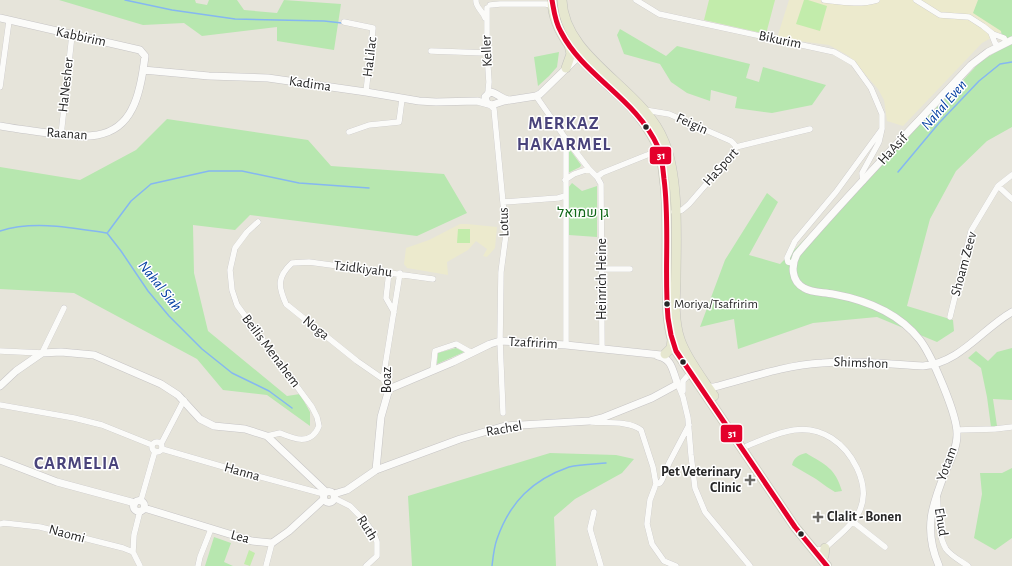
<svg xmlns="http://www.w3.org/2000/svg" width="1012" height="566" viewBox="0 0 1012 566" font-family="'Alegreya Sans',Heebo,sans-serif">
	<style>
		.education { fill: #eceacd }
		.green { fill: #b7e7af }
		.pitch { fill: #c2ecab }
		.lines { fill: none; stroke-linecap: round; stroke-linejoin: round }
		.stream { stroke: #85b7f1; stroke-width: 1.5 }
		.minor-casing { stroke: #c6c4c5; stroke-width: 6 }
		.tertiary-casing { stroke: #c6c4c5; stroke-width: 8 }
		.primary-casing { stroke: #c3c2be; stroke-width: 10 }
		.minor { stroke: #fbfbf9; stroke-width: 5.5 }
		.tertiary { stroke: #fbfbf9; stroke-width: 7 }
		.primary { stroke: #e6e7cf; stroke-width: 9 }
		.bus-1-casing { stroke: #fff; stroke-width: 8 }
		.bus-1 { stroke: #e4002b; stroke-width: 5 }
		.bus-dot { fill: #262626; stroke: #fff; stroke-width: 1.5 }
		.poi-dot { fill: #696865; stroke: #fff; stroke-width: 1.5 }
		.labels { text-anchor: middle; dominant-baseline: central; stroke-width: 3; stroke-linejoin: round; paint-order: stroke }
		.bus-label { font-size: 13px; fill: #262626; stroke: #fff; text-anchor: start }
		.street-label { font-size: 14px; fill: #262626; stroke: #fff }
		.park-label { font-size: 14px; fill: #116818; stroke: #fff }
		.poi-label { font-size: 14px; font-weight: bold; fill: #262626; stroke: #fff; text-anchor: end }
		.water-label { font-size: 15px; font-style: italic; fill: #003da1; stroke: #fff }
		.district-label { font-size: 18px; font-weight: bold; letter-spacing: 1px; fill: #49437b; stroke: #fff }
		.line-badge { stroke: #fff; stroke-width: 1.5 }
		.badge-label { font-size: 11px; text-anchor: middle; font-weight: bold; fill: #fff }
	</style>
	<rect width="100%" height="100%" fill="#e6e4da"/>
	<path class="education" d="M789,0H979L1002,32L982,43L903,126L887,121L884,100L878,89L849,56L829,45L777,38Z
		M460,224H467L497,227L495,248L487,257L483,256L487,249L476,241L468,250L447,262L448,275L407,268L404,264L406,248L429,240Z"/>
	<path class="green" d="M59,0H195L196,3L207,5L209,0H237L244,10L277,13L284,0L341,4L334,50L277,41V27L202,36L184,23L143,25Z
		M978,0H1012V127L987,141L956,171L930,219L907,306L953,320L954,331L937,342L877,317L813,323L738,349L734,319L700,327L725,260L767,193L778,202L749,255L780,264L952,92L980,62L1004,47L1001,31L973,13Z
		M620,29L666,56L677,46L750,64L746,78L759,82L763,67L826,85L812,105L772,113L735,108L737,97L711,90L710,101L687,93L671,82L660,64L624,54L617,35Z
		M559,52L557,67L549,76L538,86L534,57Z
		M167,119L308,140L331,166L444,174L467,213L417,236L250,215L235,230L193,225L194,273L208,331L287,396L300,394L310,412V426L267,395L223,390L197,359L74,293L0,289V167L80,180L136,150Z
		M570,150L581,165L580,167L568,173V151Z
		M572,183L582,191L597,186V237L569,235L568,188Z
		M456,348L464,352L437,364L438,353Z
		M1012,348V400L993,399L997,426L991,427L987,397L981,368L968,358L976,351L988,361L997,352Z
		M550,453L616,455L634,459L622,473L575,499L554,517L556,566H412L408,496Z
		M806,453C826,465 835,468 842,491L835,492L827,487L816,479L792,465C794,457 799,455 806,453Z
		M1012,468V538L995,550L974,538L982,494L980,473H1002Z
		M214,537L231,543L224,562L233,566H205Z"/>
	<path class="pitch" d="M709,0H775L766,34L704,20Z
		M804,0H808L827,6L820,31L796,24Z
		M458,229H470V243H457Z
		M249,550L255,553L250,566L244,564Z"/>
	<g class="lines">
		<path class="stream" d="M125,0L172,10L235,19L324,21L342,23
			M898,172L939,123L979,81L1000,64L1012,62
			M0,231C34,220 73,228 107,233L121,251L148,291L169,316L202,349L232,373L269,391L292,408
			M108,232L131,201L151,184L209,171H242L299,183L369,188
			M492,566C493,557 494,547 497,539C510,502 532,480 569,467C580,464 594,464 606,463"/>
		<defs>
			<path id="minor" d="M476,0C475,7 483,11 485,18
				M636,0L659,14L834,52L853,63L871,88L882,114V129L879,142L862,173L863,181
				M824,0C842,2 860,5 877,0
				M916,0L940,15L969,17L983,26L993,34L1004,38L1006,42
				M490,5L500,4H546L550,5L553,8
				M487,8V53L489,82L488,93
				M344,22L373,28L366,92
				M991,33L995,43L998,46
				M431,51L487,53
				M0,87L9,21
				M536,96L566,139L589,169L597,177L601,184L602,349
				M490,105L494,109L506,234L501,272L500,341L503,413
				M645,110L669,114L731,141L734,144L736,147
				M349,132L369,125L399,122L402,99
				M61,135L72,35
				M566,140V345
				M736,147L810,129
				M597,177L602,173L647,155L653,153H660
				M565,180L574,174L589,169
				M998,186L1012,199
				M503,202L558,198L565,196
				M674,212L682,210L689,204L734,152L736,147
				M258,222L247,232L235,248L230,270L232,290L237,305L312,407L317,417L319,426C311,446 294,439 280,433L267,436
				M792,263L788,262L787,258L795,241L836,192L882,129
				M602,269H630
				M389,272L386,298L394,312
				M950,317L971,231L998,186L1012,175
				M0,351L42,353L64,308
				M433,370L435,351L456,344L472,353
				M383,379L357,361L286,304C278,286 277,277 292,263L309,262L433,279
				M677,382L683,397L688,418L691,455L695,488L705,512L750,566
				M389,389L383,379L400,273
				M683,391V381L691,372
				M0,405L74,418L102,425L152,445
				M592,422C606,423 631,421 641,430L653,467L656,484
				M957,430L995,429L1012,427
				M152 447a5 5 0 1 1 10 0a5 5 0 1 1-10 0Z
				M161,444L184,400
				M747,446C762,440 778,432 794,430C822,426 845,443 857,468C863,481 866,496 860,510C853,525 837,537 825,548L819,550L813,549
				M162,449L224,467L324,494
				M937,496C939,512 937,534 946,549C951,556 961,561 968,566
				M334,498L350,506L365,521L374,534L377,542V556L366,566
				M141,500L155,451
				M594,512L590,529L601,566
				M852,521L885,547
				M0,524L4,523L40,527L123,548L133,552
				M140,566L133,552L134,535L140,511
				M198,566L200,557L211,529
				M266,566L272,543
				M676,566L664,561L652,544L647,524L650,500L656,484L660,483L662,480L669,463L689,425"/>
			<path id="tertiary" d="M0,18L140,50L145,56C143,73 140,94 132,109C115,143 80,137 48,133C32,131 16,129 0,126
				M143,70L209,76L268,78L366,92L419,101L436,102L477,101L492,105L504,101L536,96L540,94L582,53
				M487,103L485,97L490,92C496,92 501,99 509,100
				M0,386L16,371L42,353L61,352L94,355L161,384L178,395L200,419L214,426L245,429L267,436L326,492
				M704,387H714C749,378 785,365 822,363C855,360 889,364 923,366C960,363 982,329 1012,312
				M0,460L57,482L135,503
				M376,470L381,417L389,389L453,362L490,344L500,341L566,345L661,355
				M323.5 497a5.5 5.5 0 1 1 11 0a5.5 5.5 0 1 1-11 0Z
				M334,494L347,490L376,470L460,439L505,426L590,421L602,418L652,398L676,385L677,382C672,369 672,359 658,356
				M133.5 506a5.5 5.5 0 1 1 11 0a5.5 5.5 0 1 1-11 0Z
				M144,508L252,541L272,543L289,531L324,499
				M939,566C923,529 932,505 946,470C951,459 957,447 957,435C958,416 932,356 920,340C899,313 866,300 833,294C824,292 812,293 804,288C791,281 791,265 797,254C853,189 913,127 971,65L988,52L1012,40"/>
			<path id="primary" d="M552,0C553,46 600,75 629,105C641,117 650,131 658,147C663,159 663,173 665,186C668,219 666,252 667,285C667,308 667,329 676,351L795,527L827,566
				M562,0C564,59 643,88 664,141C680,179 676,241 676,282C675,301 674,321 680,339C686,358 703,379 714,396
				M566,68L571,54L569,45
				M665,354L671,348L672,340
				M824,556L825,548"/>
		</defs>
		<use href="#minor" class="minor-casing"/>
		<use href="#tertiary" class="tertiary-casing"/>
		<use href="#primary" class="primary-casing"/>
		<use href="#minor" class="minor"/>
		<use href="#tertiary" class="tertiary"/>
		<use href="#primary" class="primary"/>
		<defs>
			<path id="bus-1" d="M552,0C554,11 555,22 561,32C584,77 636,98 658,147C662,157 663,168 664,179C670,225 664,272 668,318L671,335L676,351L795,527L827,566"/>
		</defs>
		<use href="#bus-1" class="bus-1-casing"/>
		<use href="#bus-1" class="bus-1"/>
	</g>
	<g class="bus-dot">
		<circle cx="646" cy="127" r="3.5"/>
		<circle cx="667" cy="304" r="3.5"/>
		<circle cx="683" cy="362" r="3.5"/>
		<circle cx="801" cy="534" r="3.5"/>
	</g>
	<g class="poi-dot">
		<path d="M748 474h4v4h4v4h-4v4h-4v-4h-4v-4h4z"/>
		<path d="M816 511h4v4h4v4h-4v4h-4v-4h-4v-4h4z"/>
	</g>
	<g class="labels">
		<g class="bus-label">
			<text x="674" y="304">Moriya/Tsafririm</text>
		</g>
		<g class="street-label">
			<text transform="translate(81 37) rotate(12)">Kabbirim</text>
			<text transform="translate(780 40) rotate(12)">Bikurim</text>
			<text transform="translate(487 51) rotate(-93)">Keller</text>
			<text transform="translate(370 57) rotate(-83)">HaLilac</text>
			<text transform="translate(310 84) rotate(8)">Kadima</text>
			<text transform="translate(66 85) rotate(-84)">HaNesher</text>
			<text transform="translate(692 124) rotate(24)">Feigin</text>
			<text transform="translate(67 134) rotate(4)">Raanan</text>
			<text transform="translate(893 149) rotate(-47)">HaAsif</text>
			<text transform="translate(721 167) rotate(-48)">HaSport</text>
			<text transform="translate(504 222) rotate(-92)">Lotus</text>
			<text transform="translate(964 264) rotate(-75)">Shoam Zeev</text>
			<text transform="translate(363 269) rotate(7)">Tzidkiyahu</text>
			<text transform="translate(602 279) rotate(-90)">Heinrich Heine</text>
			<text transform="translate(316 328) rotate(39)">Noga</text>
			<text transform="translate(533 343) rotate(3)">Tzafririm</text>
			<text transform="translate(271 351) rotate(53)">Beilis Menahem</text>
			<text transform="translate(861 363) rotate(2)">Shimshon</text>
			<text transform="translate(387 380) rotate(-90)">Boaz</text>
			<text transform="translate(504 429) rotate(-10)">Rachel</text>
			<text transform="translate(947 464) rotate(-70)">Yotam</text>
			<text transform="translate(242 472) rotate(16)">Hanna</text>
			<text transform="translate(941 522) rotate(81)">Ehud</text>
			<text transform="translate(367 528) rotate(58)">Ruth</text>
			<text transform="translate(67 534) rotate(15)">Naomi</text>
			<text transform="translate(240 537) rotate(15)">Lea</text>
		</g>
		<g class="park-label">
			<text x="583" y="213">גן שמואל</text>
		</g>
		<g class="poi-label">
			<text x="741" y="472">Pet Veterinary<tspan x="741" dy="16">Clinic</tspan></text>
			<text x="827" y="517" text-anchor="start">Clalit - Bonen</text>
		</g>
		<g class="water-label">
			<text transform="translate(944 105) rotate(-49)">Nahal Even</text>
			<text transform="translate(160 286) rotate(51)">Nahal Siah</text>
		</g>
		<g class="district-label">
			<text x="564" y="124">MERKAZ<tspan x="564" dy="21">HAKARMEL</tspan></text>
			<text x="77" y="464">CARMELIA</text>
		</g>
	</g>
	<g class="line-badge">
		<rect x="649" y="146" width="23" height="19" rx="4" fill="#e4002b"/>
		<rect x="720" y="424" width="23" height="19" rx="4" fill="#e4002b"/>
	</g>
	<g class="badge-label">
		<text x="661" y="159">31</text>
		<text x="732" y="437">31</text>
	</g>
</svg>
